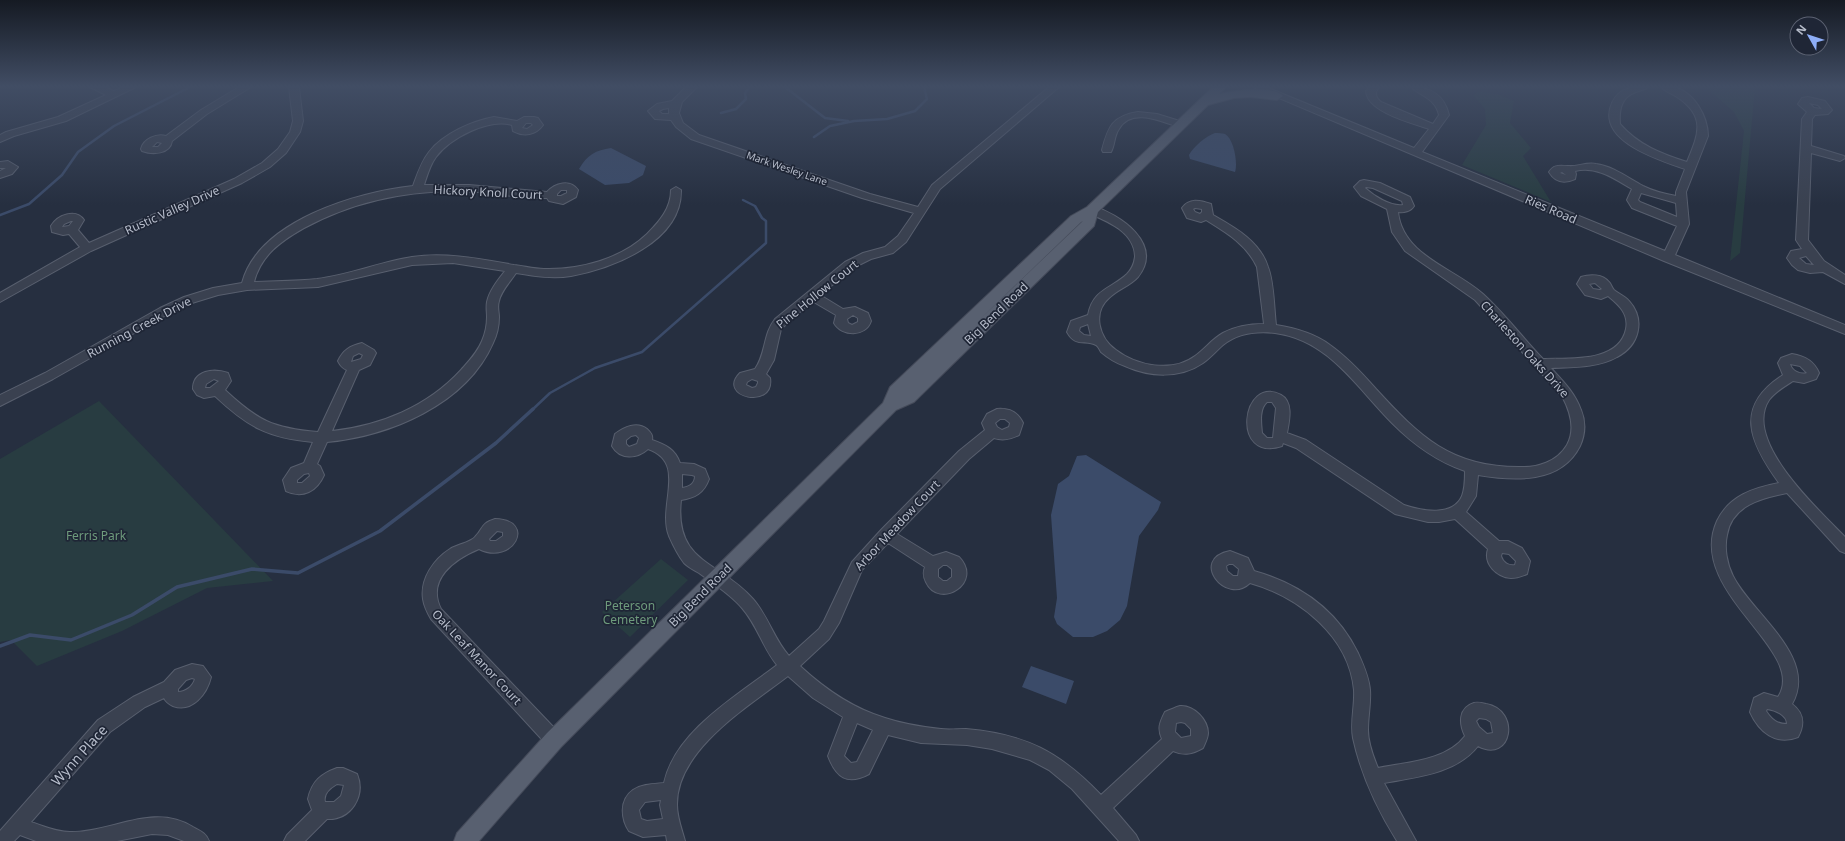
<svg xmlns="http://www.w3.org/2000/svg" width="1845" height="841" viewBox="0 0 1845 841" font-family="'Noto Sans',sans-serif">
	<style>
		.green { fill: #283c41 }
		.water { fill: #3b4b69 }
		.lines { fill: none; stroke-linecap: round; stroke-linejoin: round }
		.stream-far1 { stroke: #3b4b69; stroke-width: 2.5 }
		.stream { stroke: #3b4b69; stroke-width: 3.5 }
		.minor-casing { stroke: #585f6e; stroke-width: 2 }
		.major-casing { stroke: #444a59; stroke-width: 2 }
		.minor { fill: #3a4150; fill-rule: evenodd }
		.major { fill: #586070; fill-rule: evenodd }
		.labels { text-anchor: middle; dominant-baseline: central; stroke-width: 3.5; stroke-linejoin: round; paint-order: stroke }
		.far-street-label { font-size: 10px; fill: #b7bdcb; stroke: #1f2636 }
		.street-label { font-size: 12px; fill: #b7bdcb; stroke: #1f2636 }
		.park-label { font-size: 12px; fill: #6e9b7c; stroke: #1f2636 }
		.near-street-label { font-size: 14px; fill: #b7bdcb; stroke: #1f2636 }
	</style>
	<rect width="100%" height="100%" fill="#262f40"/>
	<path class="green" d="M1705,87H1755L1740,253L1730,261L1744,131L1734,112Z
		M1480,91L1500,95L1514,101L1510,123L1531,148L1523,156L1551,202L1462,165L1486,125L1485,109L1473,95Z
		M99,401L273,581L207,588L122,631L37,666L11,640L0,642V459Z
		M661,559L688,580L630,637L602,612Z"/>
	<path class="water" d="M1215,133C1218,133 1222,133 1225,134C1234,139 1238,163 1235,172L1190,159L1189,155C1194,146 1206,136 1215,133Z
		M611,148L646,166L643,175L629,183L605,185L579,169C587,155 596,150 611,148Z
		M1086,455L1161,502L1158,510L1139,536L1127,606L1120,620L1107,631L1093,637H1073L1057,624L1054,617L1057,598L1051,515L1058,484L1069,476L1077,456Z
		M1031,666L1074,681L1066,704L1022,687Z"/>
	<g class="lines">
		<path class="stream-far1" d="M785,87L825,118L848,121
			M721,113L736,109L746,99L745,93L750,87
			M814,137L830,126L854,121L887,119L915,111L927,99L924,87
			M0,215L29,204L62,175L78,152L114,126L190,87
			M532,410L550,393L595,368L642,352L766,243V221L762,218L755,206L743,200"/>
		<path class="stream" d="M0,646L30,635L71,640L132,615L177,587L252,569L298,573L380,531L496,443L533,409"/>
		<defs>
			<path id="minor" d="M90,87H104L114,91L123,87H136L66,121L14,136L0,142V135L6,132L58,117L106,95Z
				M239,87H251L207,114L172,141C170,154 153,155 142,151L141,149C143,139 157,133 166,136L201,110ZM157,142L162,143L158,147H152Z
				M289,87H299L303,121L300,132L286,153L270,167L242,183L91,251L0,302V293L80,247L69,234L63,235L52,232L51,226C57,215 76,208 84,220L78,230L89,243L234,179L262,163L278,149L290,132L293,121ZM71,221H73L69,226L62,227L64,224Z
				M686,87H697L682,102L679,113L683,123L699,135L870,194L918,207L932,185L1049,87H1059L940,189L906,242L893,253L871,259L853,268L820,295L843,309L855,307L868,313L871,321C866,337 842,337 834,323L836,315L812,301L781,329L774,360L766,374L770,378C775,410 716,397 740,373L755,369C766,354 763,334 775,319L845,262L863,253L885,247L898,236L914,213L862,198L691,139L676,127L671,120L655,119L648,111L657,104L672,101ZM669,108V114H662L659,111L663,109ZM853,315L858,318V322L852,325L848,323L847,319ZM752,379L758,381V383L756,387L752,388L746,385L747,382Z
				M1253,87H1266L1414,148L1429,129C1412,123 1367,112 1366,91L1369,87H1379L1376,92C1376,97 1377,98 1381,102L1433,124L1439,115C1435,98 1422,97 1411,87C1430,87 1444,94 1449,115L1422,152L1665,251L1677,226L1632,208L1627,200L1632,189C1613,178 1597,166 1575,171L1576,174L1575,179C1564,184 1555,182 1549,172C1554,164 1560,166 1568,166C1577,167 1586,162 1596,164C1613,166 1628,178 1643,186C1653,191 1665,194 1676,196V192L1685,169C1660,160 1595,141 1612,103C1619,87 1633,87 1648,87C1645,90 1641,90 1636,92C1621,97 1619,110 1620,124C1638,145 1662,154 1687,162C1698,135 1707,117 1677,97C1672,93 1665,92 1661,87C1665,87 1669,87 1673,87C1694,91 1708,117 1708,136L1686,192L1689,224L1675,255L1845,325V334L1664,261ZM1562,172L1566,175L1560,173ZM1641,193L1676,203L1677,217L1640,202L1638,200Z
				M1808,97L1825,101L1832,110L1828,114L1815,115L1812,119L1811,146L1844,156L1845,158L1840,161L1811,153L1808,240L1824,261L1845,275V284L1823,272L1810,273L1798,270L1792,265L1787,258L1791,251L1802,249L1796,240L1802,119L1807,112L1798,104L1802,98ZM1809,103L1818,105L1822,109L1814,108ZM1806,256L1814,265L1806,264L1799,258Z
				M1138,112L1157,114L1186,123L1187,125L1182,128C1164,123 1132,106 1119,129C1114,136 1115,145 1111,152H1103L1102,150C1108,127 1112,116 1138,112Z
				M494,117L517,121L524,117H534L538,118L543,125C536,135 524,137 513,131L512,125C489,118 450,138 436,157C430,165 427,176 424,185H469L547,192C555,183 570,179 578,190L576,197L563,204L549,201L547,198C524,199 501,194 478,192C417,188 358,199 304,228C281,241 261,255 254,282C275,281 297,281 317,279C349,275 380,262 412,257C446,252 480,259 514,265C524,266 534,269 544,269C580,270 621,259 647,234C660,221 671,208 671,190L676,187L681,190C682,242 613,268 571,276C553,279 534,276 516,273C510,282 501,291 499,301C497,307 499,312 499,317C499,326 497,335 493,343C466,405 389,436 327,442L317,464L320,466L324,475C317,491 303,499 286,491L283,480L291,468L304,463L313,442C268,438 248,427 215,396L204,398L197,395L193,389C193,370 214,368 228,373L231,381L225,390C258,421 273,428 318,432L347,370C342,368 340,365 338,361C343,350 350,346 362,343L374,350L376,353L370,365L359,370L332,431C380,426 427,407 461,370C469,361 477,353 482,341C485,334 487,326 487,317C487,312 486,307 487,302C489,291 498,280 505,271L453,263L412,265L318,287L247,290L218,295L192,303L168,314L53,379L0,406V395L45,373L160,308L184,297L213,288L242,283C258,221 357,192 413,186C417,175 421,162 429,152C443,134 472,121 494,117ZM526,123H531L533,125L527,129L522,128ZM561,190H567V193L561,196H557V194ZM359,353L363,355L361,359L351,362L353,356ZM214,379L219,381L210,388H205L206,384ZM309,473L310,476L302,483H297V480L304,474Z
				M8,161L18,167L12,174L0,178V171L6,168H0V162Z
				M1364,180L1380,183L1410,197L1414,206C1411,211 1404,213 1398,212C1403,256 1454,268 1483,294C1504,313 1523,338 1543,359C1569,358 1619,363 1626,329C1629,314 1619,305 1608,296L1601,299L1585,295L1577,284L1581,277C1590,274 1603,274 1609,282C1611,284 1612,288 1614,290C1619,294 1625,296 1629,301C1646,320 1639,346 1617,357C1598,368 1572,367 1551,368C1563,381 1575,393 1581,410C1586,422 1585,435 1580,446C1561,484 1514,481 1478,475L1476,496L1466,512L1499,541H1508L1522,548L1530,561L1527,574C1522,576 1517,578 1511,578C1497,577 1483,564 1488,549L1455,519L1439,522H1428L1395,514L1296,448L1283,443L1282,446C1230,463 1242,374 1281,395C1294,402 1289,422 1287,433L1306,440L1404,505C1422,511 1453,517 1462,496C1465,488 1465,479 1465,471C1436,461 1414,445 1392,423C1357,388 1329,340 1275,333C1257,331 1238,333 1223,345C1216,351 1210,358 1203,363C1180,379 1149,377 1125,366C1116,363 1108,358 1101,352C1100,350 1098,346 1096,345C1085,339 1076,348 1067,332L1071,321L1088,315C1093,289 1111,289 1127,274C1132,269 1134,264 1135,257C1135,232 1107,221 1088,213L1087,210L1092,206C1120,214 1164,244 1138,277C1130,286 1118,289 1109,298C1092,313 1099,338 1116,350C1137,366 1172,373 1195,356C1205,349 1212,339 1223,333C1236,326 1250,324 1264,324L1257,267C1246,244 1227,233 1206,220L1201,222L1187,218L1182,208C1189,198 1200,200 1211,204L1213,215C1234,227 1260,241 1268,267C1274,282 1274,308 1276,325C1295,328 1314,333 1330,345C1347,357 1362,373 1376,389C1420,437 1451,467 1519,467C1537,468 1557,462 1567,445C1576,429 1570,411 1562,396L1475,300L1405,251L1392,232L1387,209L1361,196L1354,187L1360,181ZM1366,187L1373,188L1402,201L1403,205C1391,207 1374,196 1365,188ZM1195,208L1202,209V212L1200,214L1195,212L1193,209ZM1595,283L1602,289L1600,290L1593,289L1589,284ZM1088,324L1091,336L1084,335L1079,331L1080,327ZM1267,402H1272L1276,408L1273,438H1267L1262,433C1261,423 1259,409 1267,402ZM1502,553L1509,554L1516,561L1515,565C1509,566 1503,563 1501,556Z
				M1792,354C1805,356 1814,361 1819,373L1816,379L1804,383L1793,381C1785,386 1775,392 1769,400C1742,441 1820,511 1845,537V553L1840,551L1787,493C1762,498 1732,505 1727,535C1724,548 1727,564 1733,576C1751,613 1819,657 1792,704C1804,713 1805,724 1798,737C1776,746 1759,732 1750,712L1754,698L1764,693L1778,697C1809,650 1685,592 1717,521C1729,496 1753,488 1779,483C1750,443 1733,407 1783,375L1778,363L1781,358ZM1790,364L1800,366L1807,373C1800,375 1792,371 1790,364ZM1767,709C1775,710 1787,715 1787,724C1777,724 1772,720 1766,711Z
				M997,409C1009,408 1018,412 1023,423L1019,435C1010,439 1003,441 994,438L969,459L897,534L933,556L946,552L959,557C984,583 939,610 926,582C923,576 923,572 925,567L888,543L862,570L839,623L829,639L800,666C825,689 852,708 885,718C903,724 922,727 941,729C949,730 957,729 966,729C1025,734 1060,752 1101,795L1162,739C1157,728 1160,722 1165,712C1170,710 1176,707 1180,706C1194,705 1208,720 1208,733C1208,738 1205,743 1203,748C1192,754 1185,756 1173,751L1113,808L1136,835L1139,841H1119L1072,789L1049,770L1030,760L992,749L967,745L921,743L888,735L869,774C847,786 836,777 828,756L843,717L813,698L788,676C749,706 676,750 677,805C677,817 682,830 685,841H667L666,835L643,837L629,831C621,819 619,800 633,790C642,784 654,784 664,783C675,731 738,695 777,665C763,648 757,625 742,608C730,594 714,584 699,573C694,570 688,567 684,563C678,555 673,545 669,536C657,505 688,463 648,449C637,459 620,460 612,446L615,434C624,427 637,421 647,429C651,433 653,435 652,440C666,445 675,449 680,463L694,464L705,469L709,479C704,493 695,498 681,500C674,564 720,561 753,599C768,616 774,639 789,656L819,629L824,621L852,562L881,530L959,451L985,430L982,423L987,414ZM1000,419H1005L1010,423L1009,427L1002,430L997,427L995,423ZM636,435L639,438L637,444L629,447L626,444V440L631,436ZM682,474L692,475L695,476C695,484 689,487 682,488ZM943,565H947L952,569V577L947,581H943L938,577V569ZM1181,722L1185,723L1191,729V736L1181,738L1175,732L1176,723ZM857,723L873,730L857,762L851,763L844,756ZM661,800L660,805L663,819L647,821L641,819L639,810L645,802Z
				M495,519C537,520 513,566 479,549C455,559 426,579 441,609L560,734L562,740L560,746L554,748L548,746L431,619C427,612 424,606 423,599C420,579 434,559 450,549C456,545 471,542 475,537C484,528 480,524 495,519ZM497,531L503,532V536L496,541H490L489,539Z
				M1230,551L1248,558L1254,571C1300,584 1337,610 1358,653C1363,664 1369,677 1370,690C1371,703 1368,716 1368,730C1368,742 1373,756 1378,768C1407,762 1446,761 1465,736C1459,724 1458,708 1474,703C1478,702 1482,703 1486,704C1521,710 1512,764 1478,746C1456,774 1416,777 1384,783L1416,841H1397C1377,809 1361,775 1353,738C1350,722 1355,706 1354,690C1349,636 1299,597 1250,583C1226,606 1189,559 1230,551ZM1229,564H1233L1239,569L1238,576H1233L1227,571L1226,566ZM1479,718L1486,719L1491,722L1493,733L1487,734L1479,727L1476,721Z
				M192,664L203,666L211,677C207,694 192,713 173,706C169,704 166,702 164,698L145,707L110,732L31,822C43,826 57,832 70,832C111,833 153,802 193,827C200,831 206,833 209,841H184L168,835L152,834L117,841H36L20,835L14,841H0V831L98,720L133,697L164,682L175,670ZM192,678L195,679C193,686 186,692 178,692V689L186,680Z
				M337,768H343L357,774C366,796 351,820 327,819L305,841H284L287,835L312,810L308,799C312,781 321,774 337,768ZM337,784L344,785L341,796L334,802H325C323,794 330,788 337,784Z"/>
			<path id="major" d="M1213,87H1226L1219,94C1231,91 1275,85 1283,96L1277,100L1251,97L1234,98L1208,105L1098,212L1094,226L914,402L896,410L561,747L479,841H454L457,833L547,733L883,403L890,387L1071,216L1087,207ZM1083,221L976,323L1081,222Z"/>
		</defs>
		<use href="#minor" class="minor-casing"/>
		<use href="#major" class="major-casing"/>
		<use href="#minor" class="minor"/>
		<use href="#major" class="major"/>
	</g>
	<linearGradient id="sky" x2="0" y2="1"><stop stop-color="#151a23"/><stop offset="0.42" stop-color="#414d64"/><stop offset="1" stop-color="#414d64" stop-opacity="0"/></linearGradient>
	<rect width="1845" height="205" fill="url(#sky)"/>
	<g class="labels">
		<g class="far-street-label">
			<text transform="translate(787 168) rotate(19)">Mark Wesley Lane</text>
		</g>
		<g class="street-label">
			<text transform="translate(488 192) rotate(3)">Hickory Knoll Court</text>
			<text transform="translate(1551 209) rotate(23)">Ries Road</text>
			<text transform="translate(172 210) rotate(-24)">Rustic Valley Drive</text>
			<text transform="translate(817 294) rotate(-39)">Pine Hollow Court</text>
			<text transform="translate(996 313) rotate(-44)">Big Bend Road</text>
			<text transform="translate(139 327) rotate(-28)">Running Creek Drive</text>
			<text transform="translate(1525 349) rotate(48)">Charleston Oaks Drive</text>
			<text transform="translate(897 525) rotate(-47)">Arbor Meadow Court</text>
			<text transform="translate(700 595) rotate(-45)">Big Bend Road</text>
			<text transform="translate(477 657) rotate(47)">Oak Leaf Manor Court</text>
		</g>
		<g class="park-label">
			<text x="96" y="535">Ferris Park</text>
			<text x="630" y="605">Peterson<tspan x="630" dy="14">Cemetery</tspan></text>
		</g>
		<g class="near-street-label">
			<text transform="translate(79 755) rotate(-48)">Wynn Place</text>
		</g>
	</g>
	<g transform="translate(1809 36) rotate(309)"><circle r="19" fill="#1f2636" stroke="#5c6272"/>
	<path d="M0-3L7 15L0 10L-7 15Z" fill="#8eaef8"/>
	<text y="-6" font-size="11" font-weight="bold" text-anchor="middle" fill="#b7bdcb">N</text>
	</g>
</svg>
